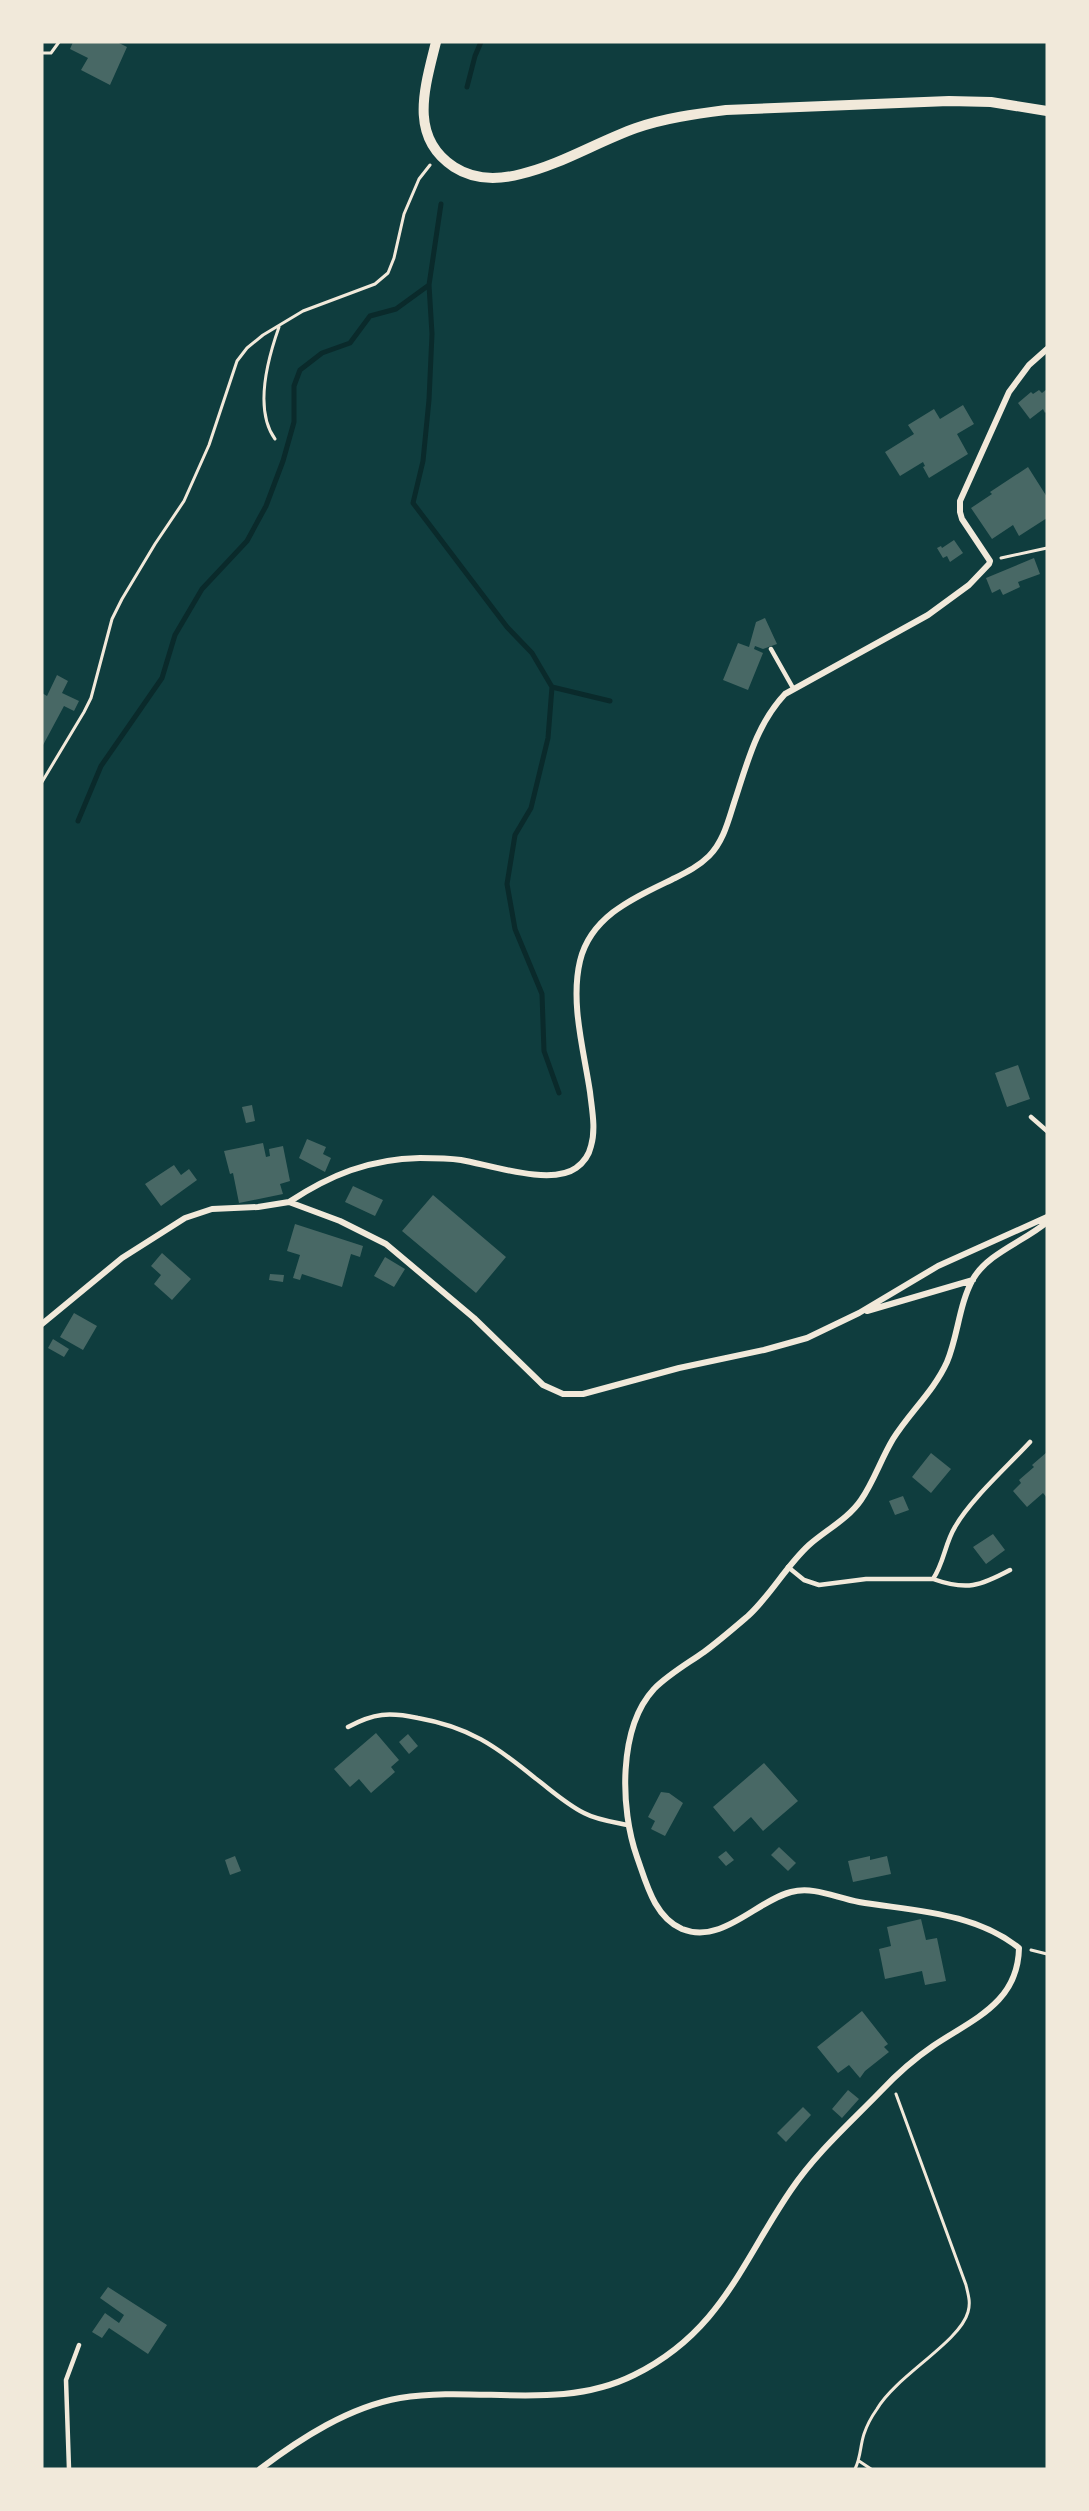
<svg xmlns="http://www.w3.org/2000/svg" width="1089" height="2511" viewBox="0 0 1089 2511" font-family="'Roboto Serif',serif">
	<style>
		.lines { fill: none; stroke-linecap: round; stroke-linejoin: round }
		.stream { stroke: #0a2a2b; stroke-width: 5 }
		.building { fill: #486865 }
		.path { stroke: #f1e9da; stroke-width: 3 }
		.service { stroke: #f1e9da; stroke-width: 4.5 }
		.minor { stroke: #f1e9da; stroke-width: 6 }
		.tertiary { stroke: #f1e9da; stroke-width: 10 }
	</style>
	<rect width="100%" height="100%" fill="#0f3d3e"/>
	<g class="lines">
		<path class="stream" d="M467,87L475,56L481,42
			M441,204L429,285L432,334L429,400L423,461L413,503L507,627L532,653L552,687L548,738L531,808L515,835L507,884L515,929L542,994L544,1051L559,1093
			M552,687L610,701
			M78,821L101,766L162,678L175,635L202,589L247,541L266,506L283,461L294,422V386L300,370L322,353L350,343L370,316L396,309L429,285"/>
	</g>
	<path class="building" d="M73,42H117L127,47L110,85L81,70L88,58L70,49Z
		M1047,389V411L1045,413L1043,409L1030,419L1018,403L1031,392L1033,394L1039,390L1042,393Z
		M963,405L974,424L957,434L968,454L929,478L923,467L925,466L923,462L900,476L885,452L914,434L908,425L934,409L940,419Z
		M1028,467L1047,497V518L1019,536L1013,525L992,539L971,508L992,494L990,492Z
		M954,540L963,553L950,562L947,556L943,558L937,548L941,546L942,548Z
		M1034,558L1040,574L1018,582L1020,587L1003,595L1000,589L992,593L986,578Z
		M765,618L777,644L763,649L755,646L754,649L763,653L748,690L723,680L738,643L749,647L756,622Z
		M57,675L68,681L62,693L79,701L74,711L64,706L42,747V693L47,696Z
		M1018,1065L1030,1099L1007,1107L995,1073Z
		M252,1105L255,1121L246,1123L242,1107Z
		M307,1139L326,1147L323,1154L331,1158L325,1172L299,1158Z
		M263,1143L266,1157L270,1156L269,1149L283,1146L290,1181L280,1184L283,1194L239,1203L233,1173L230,1174L224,1151Z
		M174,1165L181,1175L189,1169L197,1180L161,1206L145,1184Z
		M353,1186L383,1200L375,1216L345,1202Z
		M433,1195L506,1257L476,1293L402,1231Z
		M295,1224L363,1246L360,1257L351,1254L342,1287L302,1274L300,1280L293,1278L300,1255L287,1251Z
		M162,1253L191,1279L172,1300L154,1284L161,1275L151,1266Z
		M385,1257L405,1269L394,1287L374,1276Z
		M270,1274L284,1275L283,1282L269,1280Z
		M74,1313L97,1326L83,1350L60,1337Z
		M53,1339L69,1349L64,1357L48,1348Z
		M1047,1452V1498L1043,1493L1027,1507L1013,1491L1021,1483L1019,1480L1034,1467L1032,1465Z
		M931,1453L951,1469L931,1493L912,1477Z
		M903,1496L909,1510L895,1515L889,1501Z
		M993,1534L1005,1550L986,1564L973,1547Z
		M376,1733L399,1760L391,1767L395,1772L371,1793L359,1779L350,1787L334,1769Z
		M408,1734L418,1746L409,1754L399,1742Z
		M764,1763L798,1801L763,1831L751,1817L734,1832L713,1807Z
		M661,1792L669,1793L683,1803L665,1836L651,1829L655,1821L648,1817Z
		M779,1847L796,1863L788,1871L771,1855Z
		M726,1851L734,1860L726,1866L718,1857Z
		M235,1856L241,1871L230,1875L225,1860Z
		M870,1856V1860L887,1856L891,1874L853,1882L848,1861Z
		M921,1919L926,1940L937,1938L946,1981L925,1985L922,1971L885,1979L879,1949L891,1946L887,1927Z
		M862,2011L888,2044L884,2047L889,2052L865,2071L860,2078L849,2065L838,2073L817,2047Z
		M848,2090L859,2099L842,2118L832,2109Z
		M803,2107L811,2115L786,2142L777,2133Z
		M108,2287L167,2325L148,2354L109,2328L102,2338L92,2332L105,2313L119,2323L124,2315L100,2298Z"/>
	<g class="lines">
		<path class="path" d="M42,53H51L59,42
			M275,439C254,410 268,358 279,327
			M1001,558L1047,548
			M42,782L84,712L91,698L112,619L122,599L155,544L184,501L209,445L237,361L247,348L263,335L303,311L375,284L388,273L394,258L404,214L419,179L430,165
			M1031,1950L1047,1954
			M859,2461L871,2469
			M855,2469C861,2457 860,2446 864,2434C867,2425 872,2416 877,2409C896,2376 960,2342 968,2312C971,2302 968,2294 966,2285L896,2094"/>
		<path class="service" d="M771,649L793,688
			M1031,1117L1047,1131
			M788,1567L804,1580L819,1585L866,1579H933C944,1563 945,1543 955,1527C970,1500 1008,1466 1030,1442
			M933,1579C967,1591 980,1586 1010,1570
			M348,1727C374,1713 389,1712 418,1718C469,1727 496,1746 535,1778C551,1790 566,1804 584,1813C597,1820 613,1822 628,1825
			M69,2469L66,2380L79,2345"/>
		<path class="minor" d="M289,1202C330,1175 369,1159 420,1158C433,1158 447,1158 461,1160C490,1165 551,1186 576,1168C583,1163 589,1155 591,1146C596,1129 592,1110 590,1092C584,1051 570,1003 580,961C591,915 636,897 675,878C687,872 699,866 709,856C723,842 728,822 734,803C747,764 756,725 785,694L928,615L969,585L989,564L990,561L962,519L960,512V501L1009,392L1029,365L1047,349
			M867,1311L973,1280
			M42,1324L122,1258L185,1218L212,1209L258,1207L289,1202L340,1221L386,1244L474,1318L543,1385L563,1394H583L679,1368L764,1350L807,1338L859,1313L938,1266L1047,1217
			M260,2469C301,2438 349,2407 400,2398C478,2385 560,2412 634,2375C721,2332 741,2263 791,2190C816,2153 850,2123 881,2091C896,2075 914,2059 933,2046C973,2019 1018,2003 1019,1948C974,1912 913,1911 859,1902C836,1898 814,1886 791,1892C756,1901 722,1945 682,1929C654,1917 646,1882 637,1857C620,1809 618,1728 654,1689C669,1674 687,1664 704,1652C719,1641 734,1628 748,1616C771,1595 786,1566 809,1545C826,1530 848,1519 861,1500C874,1481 881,1459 893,1439C909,1413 934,1391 947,1362C958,1336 959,1304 973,1279C988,1253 1025,1241 1047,1222"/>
		<path class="tertiary" d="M436,42C425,87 408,137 454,167C474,180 498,180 521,174C560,165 597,142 636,128C665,118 695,114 726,110L949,101L991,102L1047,111"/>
	</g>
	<rect width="1089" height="2511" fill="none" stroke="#f1e9da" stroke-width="87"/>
</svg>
